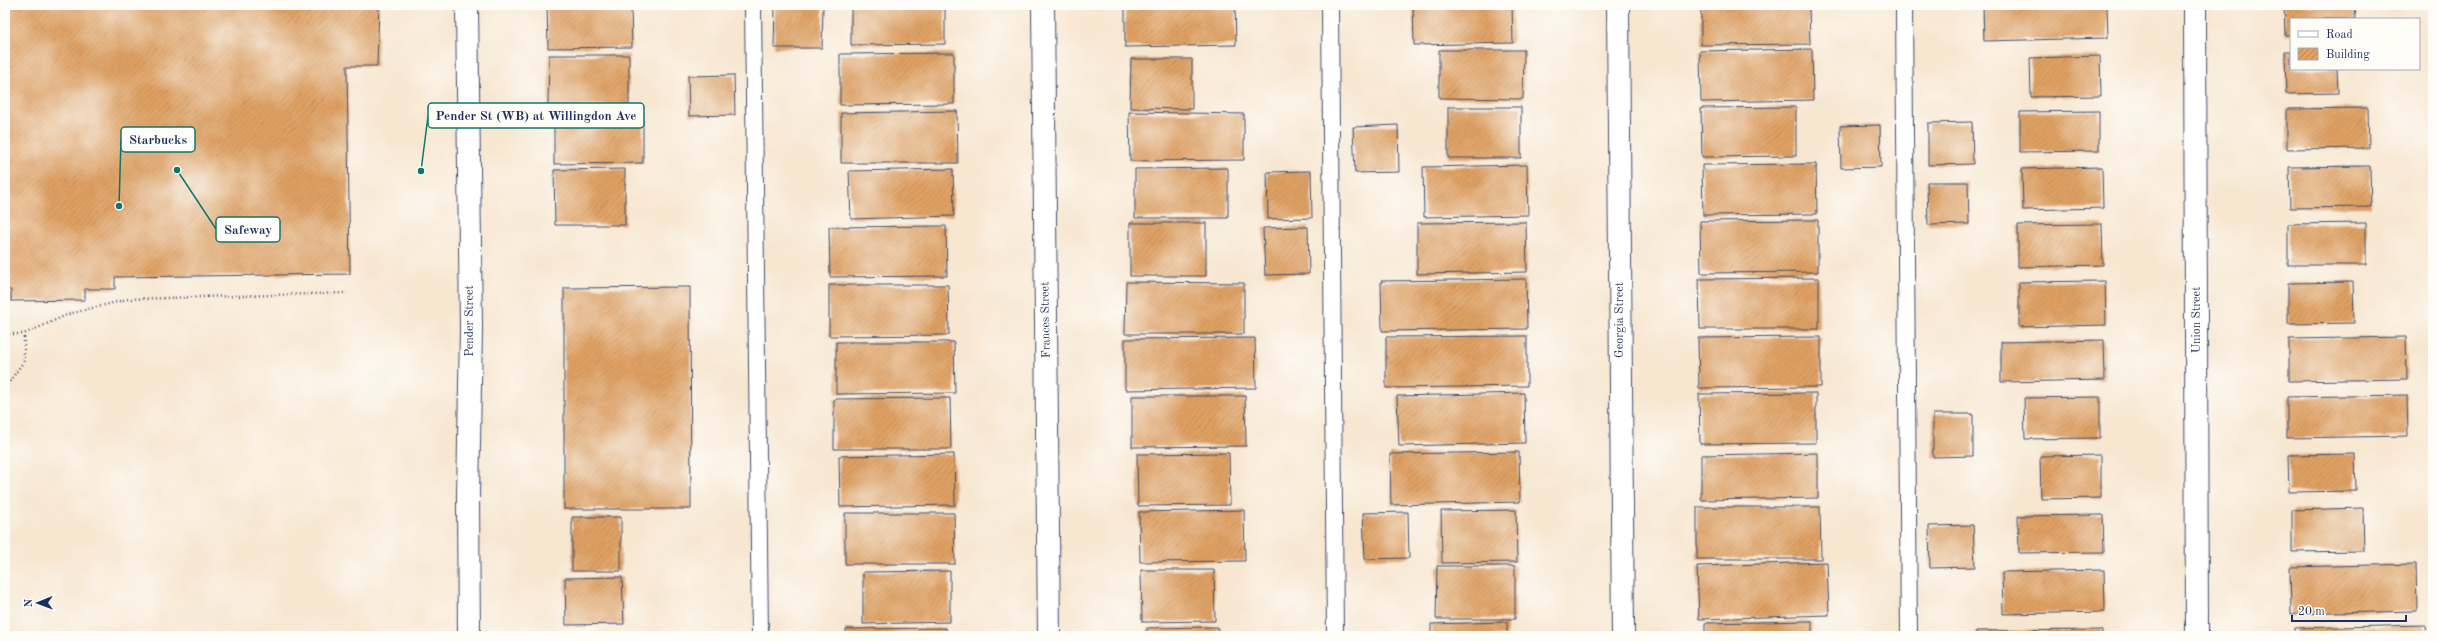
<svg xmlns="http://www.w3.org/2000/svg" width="2438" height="641" viewBox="0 0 2438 641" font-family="'Old Standard TT',serif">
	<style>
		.building { fill: url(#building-hatch) }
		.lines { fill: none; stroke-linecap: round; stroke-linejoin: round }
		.service-casing { stroke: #3c4b6f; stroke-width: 18 }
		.minor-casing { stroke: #3c4b6f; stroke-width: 24 }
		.tertiary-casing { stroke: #3c4b6f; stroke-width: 24 }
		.path { stroke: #3c4b6f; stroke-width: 2.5; stroke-dasharray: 1 3; stroke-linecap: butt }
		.service { stroke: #fff; stroke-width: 16 }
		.minor { stroke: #fff; stroke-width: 22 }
		.tertiary { stroke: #fff; stroke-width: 22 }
		.labels { text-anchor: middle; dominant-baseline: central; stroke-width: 4; stroke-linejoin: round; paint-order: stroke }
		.street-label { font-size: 12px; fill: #1b2f5e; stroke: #fdfcf7 }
		.leader { fill: none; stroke: #0f766e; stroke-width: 1.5 }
		.callout-dot { fill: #0f766e; stroke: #fdfcf7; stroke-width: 1.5 }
		.callout { fill: #fdfcf7; stroke: #0f766e; stroke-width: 1.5 }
		.callout-label { font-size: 13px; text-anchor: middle; font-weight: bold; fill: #1b2f5e }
	</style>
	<defs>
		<pattern id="building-hatch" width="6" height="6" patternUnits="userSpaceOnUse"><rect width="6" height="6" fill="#e0a164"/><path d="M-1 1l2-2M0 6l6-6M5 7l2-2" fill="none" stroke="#b58456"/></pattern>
	</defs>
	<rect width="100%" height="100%" fill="#fdfcf7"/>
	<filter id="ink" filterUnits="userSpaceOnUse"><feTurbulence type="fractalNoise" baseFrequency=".025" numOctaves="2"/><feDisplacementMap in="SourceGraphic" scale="8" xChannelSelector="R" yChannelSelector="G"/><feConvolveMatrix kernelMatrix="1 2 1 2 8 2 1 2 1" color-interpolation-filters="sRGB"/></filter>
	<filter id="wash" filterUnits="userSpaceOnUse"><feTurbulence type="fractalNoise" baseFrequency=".012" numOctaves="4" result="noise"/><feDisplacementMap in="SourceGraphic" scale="16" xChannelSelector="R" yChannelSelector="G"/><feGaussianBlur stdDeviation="0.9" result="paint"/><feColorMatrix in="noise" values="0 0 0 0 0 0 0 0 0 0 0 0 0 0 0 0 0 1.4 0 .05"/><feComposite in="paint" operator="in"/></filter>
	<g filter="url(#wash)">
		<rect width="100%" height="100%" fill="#f7e7d1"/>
		<g id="blocks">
			<path class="building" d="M5,5H379L377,66H347L350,274L115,277V289H85V300L11,301V290H5Z
				M547,5H631L632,47L548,48Z
				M775,5L823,6L822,48H774Z
				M851,5H945V44L851,45Z
				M1125,5H1235L1236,45L1125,47Z
				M1413,5H1512L1513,43L1414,45Z
				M1701,5H1809L1810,44L1701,45Z
				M1983,5H2107L2108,38L1984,41Z
				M2284,5H2355L2356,19H2291V35H2285Z
				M1812,49L1813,100L1701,102L1700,51Z
				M1439,50H1524L1523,99L1439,98Z
				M2285,51H2291V69H2337L2338,93L2286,94Z
				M954,53V104L840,105V54Z
				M549,55H629V105L548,106Z
				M2100,56L2101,96L2031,97L2030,58Z
				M1131,59H1192V109L1130,108Z
				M734,75L735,115L689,116L688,76Z
				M1448,107H1521V158H1448Z
				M1796,107V156L1702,157L1701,108Z
				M2368,108L2369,148L2287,149V109Z
				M957,111L958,163H841V113Z
				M2099,111V151L2020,152V112Z
				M1129,112L1244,114V160L1130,161Z
				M643,114V163L554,164V115Z
				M1972,122L1973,164L1928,165V123Z
				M1398,125L1399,172L1355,173L1353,127Z
				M1880,125L1881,167L1841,168L1840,126Z
				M1816,164L1817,214L1703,215L1702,165Z
				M1527,165L1528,215L1424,217L1423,167Z
				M2370,166L2371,207L2290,208L2289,167Z
				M2102,167L2103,208L2023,210L2022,169Z
				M1228,168V218H1135V169Z
				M625,169V225H555L554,170Z
				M953,169L954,216L851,219L849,171Z
				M1311,171L1312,218L1268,219L1267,172Z
				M1927,182H1968L1969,224L1928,225Z
				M1818,220V272L1701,273L1700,221Z
				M1526,222L1527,272L1417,274V223Z
				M1130,223H1206V276H1130Z
				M2366,223V265H2288V224Z
				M2102,224L2103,265L2018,267V225Z
				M946,226L947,276L830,277L829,227Z
				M1308,227L1309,274L1265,275L1263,228Z
				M1819,278V329H1700L1699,279Z
				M1526,279L1527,329L1382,331L1381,281Z
				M2105,281L2106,325L2019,327V282Z
				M1126,282L1244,283V334H1125Z
				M2353,282L2354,323L2288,324V283Z
				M829,285H948L949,335L829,336Z
				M690,287L691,509H564V288Z
				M1527,336V386L1386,388V337Z
				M1821,337V387L1699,388L1698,338Z
				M2406,337L2407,379L2289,381V339Z
				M1255,338L1256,388L1125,390V339Z
				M2104,340L2105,380L2001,382V342Z
				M836,342H954L955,393L836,394Z
				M1524,393L1525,443L1399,446L1397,396Z
				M1816,393V443L1700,444L1699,394Z
				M2407,395L2408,436L2287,438V397Z
				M1132,396H1245L1246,446L1132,447Z
				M2100,397V438L2025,439L2024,398Z
				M950,398L951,449H834V399Z
				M1933,414H1973V456L1933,457Z
				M1519,452L1520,502L1391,505L1390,454Z
				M1229,453L1230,505L1138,506L1137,454Z
				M1818,453V498L1701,500V455Z
				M954,454L955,505L840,507L839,456Z
				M2355,454L2356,491L2289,492L2288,455Z
				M2101,455V498L2041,499L2040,456Z
				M1697,507H1820L1821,559H1697Z
				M2363,508L2364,551L2292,552V510Z
				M1244,510L1245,561L1140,562L1139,512Z
				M1516,510L1517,562L1442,563L1441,511Z
				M1408,512L1409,558L1365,559L1363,513Z
				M845,513H954L955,564H845Z
				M2103,515L2104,552L2019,553L2018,516Z
				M572,517H621V571H572Z
				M1973,525L1975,567L1930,568L1929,526Z
				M1827,562L1829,615L1699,619L1697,566Z
				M2416,564L2417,611L2291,614L2290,567Z
				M1437,566H1515V619H1436Z
				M1141,570H1214L1215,621L1142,622Z
				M2104,570L2105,612L2003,614L2002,572Z
				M950,571V622L863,624V572Z
				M622,577L624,624L566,625L565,578Z
				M1812,621V636H1705V623Z
				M1507,622V636H1431V624Z
				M2425,625L2426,636H2295V628Z
				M1218,627V636H1147V628Z
				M946,628V636H846V629Z
				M2102,630V636H1976V631Z
				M570,634H621V636H570Z"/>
		</g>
	</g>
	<g filter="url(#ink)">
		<use href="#blocks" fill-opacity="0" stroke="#3c4b6f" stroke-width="1"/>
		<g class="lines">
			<defs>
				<path id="service" d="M753,5L760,636
					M1330,5L1335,636
					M1904,5L1909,636"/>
				<path id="minor" d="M1043,5L1049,636
					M1618,5L1623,636
					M2195,5L2197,636"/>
				<path id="tertiary" d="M467,5L471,328L468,498L469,636"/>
			</defs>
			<use href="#service" class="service-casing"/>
			<use href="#minor" class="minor-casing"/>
			<use href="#tertiary" class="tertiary-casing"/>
			<path class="path" d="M5,334H24L69,314L128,299L347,293
				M5,388L24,361V334"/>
			<use href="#service" class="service"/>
			<use href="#minor" class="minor"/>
			<use href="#tertiary" class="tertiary"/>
		</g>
	</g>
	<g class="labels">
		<g class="street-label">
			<text transform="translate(1046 320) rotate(-91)">Frances Street</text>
			<text transform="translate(1620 320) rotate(-90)">Georgia Street</text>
			<text transform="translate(2197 320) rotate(-90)">Union Street</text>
			<text transform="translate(470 321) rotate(-90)">Pender Street</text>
		</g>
	</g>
	<path class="leader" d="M421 171L428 116M119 206L121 139M177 170L216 229"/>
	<g class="callout-dot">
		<circle cx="421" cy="171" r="4"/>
		<circle cx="119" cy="206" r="4"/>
		<circle cx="177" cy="170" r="4"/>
	</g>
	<g class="callout">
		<rect x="428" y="103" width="216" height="25" rx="4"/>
		<rect x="121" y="127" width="74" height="25" rx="4"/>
		<rect x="216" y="217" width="64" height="25" rx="4"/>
	</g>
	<g class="callout-label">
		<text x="536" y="120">Pender St (WB) at Willingdon Ave</text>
		<text x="158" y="144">Starbucks</text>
		<text x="248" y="234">Safeway</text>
	</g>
	<rect width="2438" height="641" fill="none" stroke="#fdfcf7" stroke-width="20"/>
	<rect x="2290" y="18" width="130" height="52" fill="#fdfcf7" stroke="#a3aaba"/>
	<rect x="2298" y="31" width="20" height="6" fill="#ffffff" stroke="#a3aaba"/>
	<text x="2326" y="38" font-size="12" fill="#1b2f5e">Road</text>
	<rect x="2298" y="48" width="20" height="12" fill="url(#building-hatch)" stroke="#a3aaba"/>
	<text x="2326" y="58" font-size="12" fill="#1b2f5e">Building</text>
	<g transform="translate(38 603) rotate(269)" stroke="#fdfcf7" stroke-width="3" paint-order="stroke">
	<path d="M0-3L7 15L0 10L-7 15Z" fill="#1b2f5e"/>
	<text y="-6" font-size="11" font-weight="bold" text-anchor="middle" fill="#1b2f5e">N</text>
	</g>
	<path d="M2292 615v6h114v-6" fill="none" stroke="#1b2f5e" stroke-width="2"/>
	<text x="2298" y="615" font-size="12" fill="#1b2f5e" stroke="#fdfcf7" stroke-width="3" paint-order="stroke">20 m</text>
</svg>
